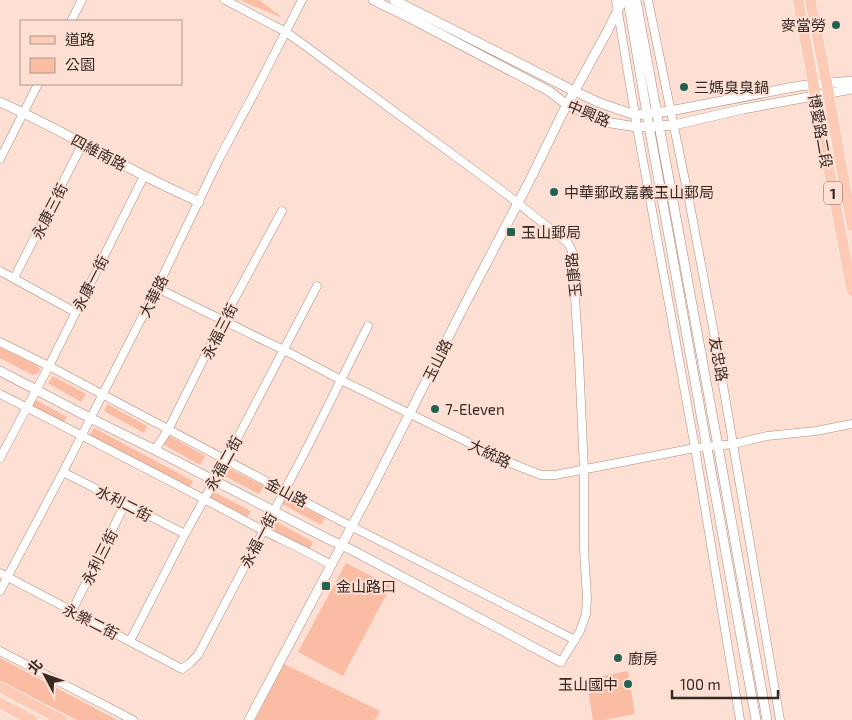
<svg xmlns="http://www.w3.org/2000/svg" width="852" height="720" viewBox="0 0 852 720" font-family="'Exo 2','Noto Sans TC',sans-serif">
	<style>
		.green { fill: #fabca2 }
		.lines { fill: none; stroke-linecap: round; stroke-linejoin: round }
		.minor-casing { stroke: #ad8b7d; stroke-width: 9 }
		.tertiary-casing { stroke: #ad8b7d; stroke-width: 10 }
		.primary-casing { stroke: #fff; stroke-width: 12 }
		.minor { stroke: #fff; stroke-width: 8 }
		.tertiary { stroke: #fff; stroke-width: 9 }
		.primary { stroke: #fdcab5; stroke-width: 11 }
		.poi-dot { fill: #206353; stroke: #fddfd3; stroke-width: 2 }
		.labels { text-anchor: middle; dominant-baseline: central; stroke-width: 4; stroke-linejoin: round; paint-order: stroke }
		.shield { fill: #fddfd3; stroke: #726058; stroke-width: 1 }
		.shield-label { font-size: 14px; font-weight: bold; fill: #372923 }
		.poi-label { font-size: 15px; fill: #372923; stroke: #fddfd3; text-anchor: start }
		.street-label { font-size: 15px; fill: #372923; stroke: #fddfd3 }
	</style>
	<rect width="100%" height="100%" fill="#fddfd3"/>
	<path class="green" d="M243,0H259L279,15L280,17L242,1Z
		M0,347L38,366L40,369L39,373L33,375L0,358Z
		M53,376L86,394L81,402L48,383Z
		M34,399L67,417L63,424L30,406Z
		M107,404L147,426L144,433L104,411Z
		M94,428L193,481L189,488L89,436Z
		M166,434L205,456L200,465L161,443Z
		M225,466L264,486L259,494L221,474Z
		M210,490L251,511L247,518L207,497Z
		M285,497L325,518L321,525L282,504Z
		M275,521L313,542L309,550L271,529Z
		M346,563L391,586L343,676L298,652Z
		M0,658L117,720H77L0,681Z
		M284,664L380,711L375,720H255Z
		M628,671L635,714L603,720H593L586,679Z"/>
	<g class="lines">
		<defs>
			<path id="minor" d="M225,0L286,32L300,42L505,193L568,243L572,251L579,360L584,470V550L587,598L586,614L580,631L561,662
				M616,0L637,127L695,448L740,720
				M648,0L689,200L716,344L780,720
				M71,21L82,0
				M0,159L38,84
				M0,271L75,312
				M14,278L83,143
				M157,288L267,342L284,350L341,380L504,460L523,468L541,475H555L695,448L734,444L767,436L816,431L852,424
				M0,342L49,366L339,520L575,640
				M0,394C85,437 169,480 253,525C279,539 306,550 331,565
				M155,450L168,430L223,320L282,211
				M0,458L49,366L144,176
				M63,472L185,534
				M0,573L182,669L190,663L198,655L307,448L368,326
				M0,591L63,472L157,288L219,159L257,88L302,0
				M72,611L125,504
				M130,641L185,534L226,460L317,286
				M0,651L133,720"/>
			<path id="tertiary" d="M373,0L410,18L549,91L567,105L591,116L611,123L637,127L674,125L743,109L852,89
				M394,0L574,91L600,103L635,115L670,111L799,86L852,81
				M628,0L649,126L756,720
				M636,0L718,446L767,720
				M0,102C49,124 96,151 143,175C162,185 180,193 199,202
				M0,371L90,418L155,450L328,539L352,550L561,662
				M249,720L371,490L463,308L532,176L562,114L607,32L623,0"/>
			<path id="primary" d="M798,0L812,76L818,112L852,291
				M810,0L825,74L852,226
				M0,687L62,720
				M0,703L32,720"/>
		</defs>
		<use href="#minor" class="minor-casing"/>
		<use href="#tertiary" class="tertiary-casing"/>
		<use href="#primary" class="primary-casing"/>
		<use href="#minor" class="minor"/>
		<use href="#tertiary" class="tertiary"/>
		<use href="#primary" class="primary"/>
	</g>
	<g class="poi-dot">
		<circle cx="836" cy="25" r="5"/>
		<circle cx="684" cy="87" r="5"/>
		<circle cx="554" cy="192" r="5"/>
		<rect x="506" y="227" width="10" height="10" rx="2.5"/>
		<circle cx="435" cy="409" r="5"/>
		<rect x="321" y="581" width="10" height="10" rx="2.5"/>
		<circle cx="618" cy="658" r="5"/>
		<circle cx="628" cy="684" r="5"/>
	</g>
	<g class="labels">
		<rect class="shield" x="824" y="181.5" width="18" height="23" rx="4"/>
		<g class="shield-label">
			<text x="833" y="193">1</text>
		</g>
		<g class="poi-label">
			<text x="826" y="25" text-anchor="end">麥當勞</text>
			<text x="694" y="87">三媽臭臭鍋</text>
			<text x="564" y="192">中華郵政嘉義玉山郵局</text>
			<text x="521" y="232">玉山郵局</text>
			<text x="445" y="409">7-Eleven</text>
			<text x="336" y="586">金山路口</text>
			<text x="628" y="658">廚房</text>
			<text x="618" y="684" text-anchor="end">玉山國中</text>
		</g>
		<g class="street-label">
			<text transform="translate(589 113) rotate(23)">中興路</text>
			<text transform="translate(821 131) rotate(80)">博愛路二段</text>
			<text transform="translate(99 152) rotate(28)">四維南路</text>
			<text transform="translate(49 211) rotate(-63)">永康三街</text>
			<text transform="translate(573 275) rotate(-96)">玉康路</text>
			<text transform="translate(90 283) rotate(-63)">永康一街</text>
			<text transform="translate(153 296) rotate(-63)">大華路</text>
			<text transform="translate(219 331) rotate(-63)">永福三街</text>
			<text transform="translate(719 359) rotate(80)">友忠路</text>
			<text transform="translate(437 360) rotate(-63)">玉山路</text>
			<text transform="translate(490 453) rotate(26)">大統路</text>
			<text transform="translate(223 463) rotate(-61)">永福二街</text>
			<text transform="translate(287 492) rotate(28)">金山路</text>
			<text transform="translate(124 503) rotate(27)">水利二街</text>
			<text transform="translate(258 540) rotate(-62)">永福一街</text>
			<text transform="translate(99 557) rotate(-63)">永利三街</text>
			<text transform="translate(91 621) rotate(27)">永樂二街</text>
		</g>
	</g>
	<rect x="20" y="20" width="162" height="65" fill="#fddfd3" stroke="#ae968d"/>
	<rect x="30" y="36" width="25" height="8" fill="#fdcab5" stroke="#ae968d"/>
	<text x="65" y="45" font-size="15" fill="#372923">道路</text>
	<rect x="30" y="58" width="25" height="15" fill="#fabca2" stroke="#ae968d"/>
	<text x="65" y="70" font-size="15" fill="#372923">公園</text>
	<g transform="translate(45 675) rotate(311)" stroke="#fddfd3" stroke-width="4" paint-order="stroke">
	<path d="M0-4L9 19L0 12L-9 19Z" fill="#372923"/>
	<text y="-8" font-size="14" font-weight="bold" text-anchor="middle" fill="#372923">北</text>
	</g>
	<path d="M672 690v8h106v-8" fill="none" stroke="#372923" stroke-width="2.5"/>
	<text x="680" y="690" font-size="15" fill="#372923" stroke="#fddfd3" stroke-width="4" paint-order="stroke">100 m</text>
</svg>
